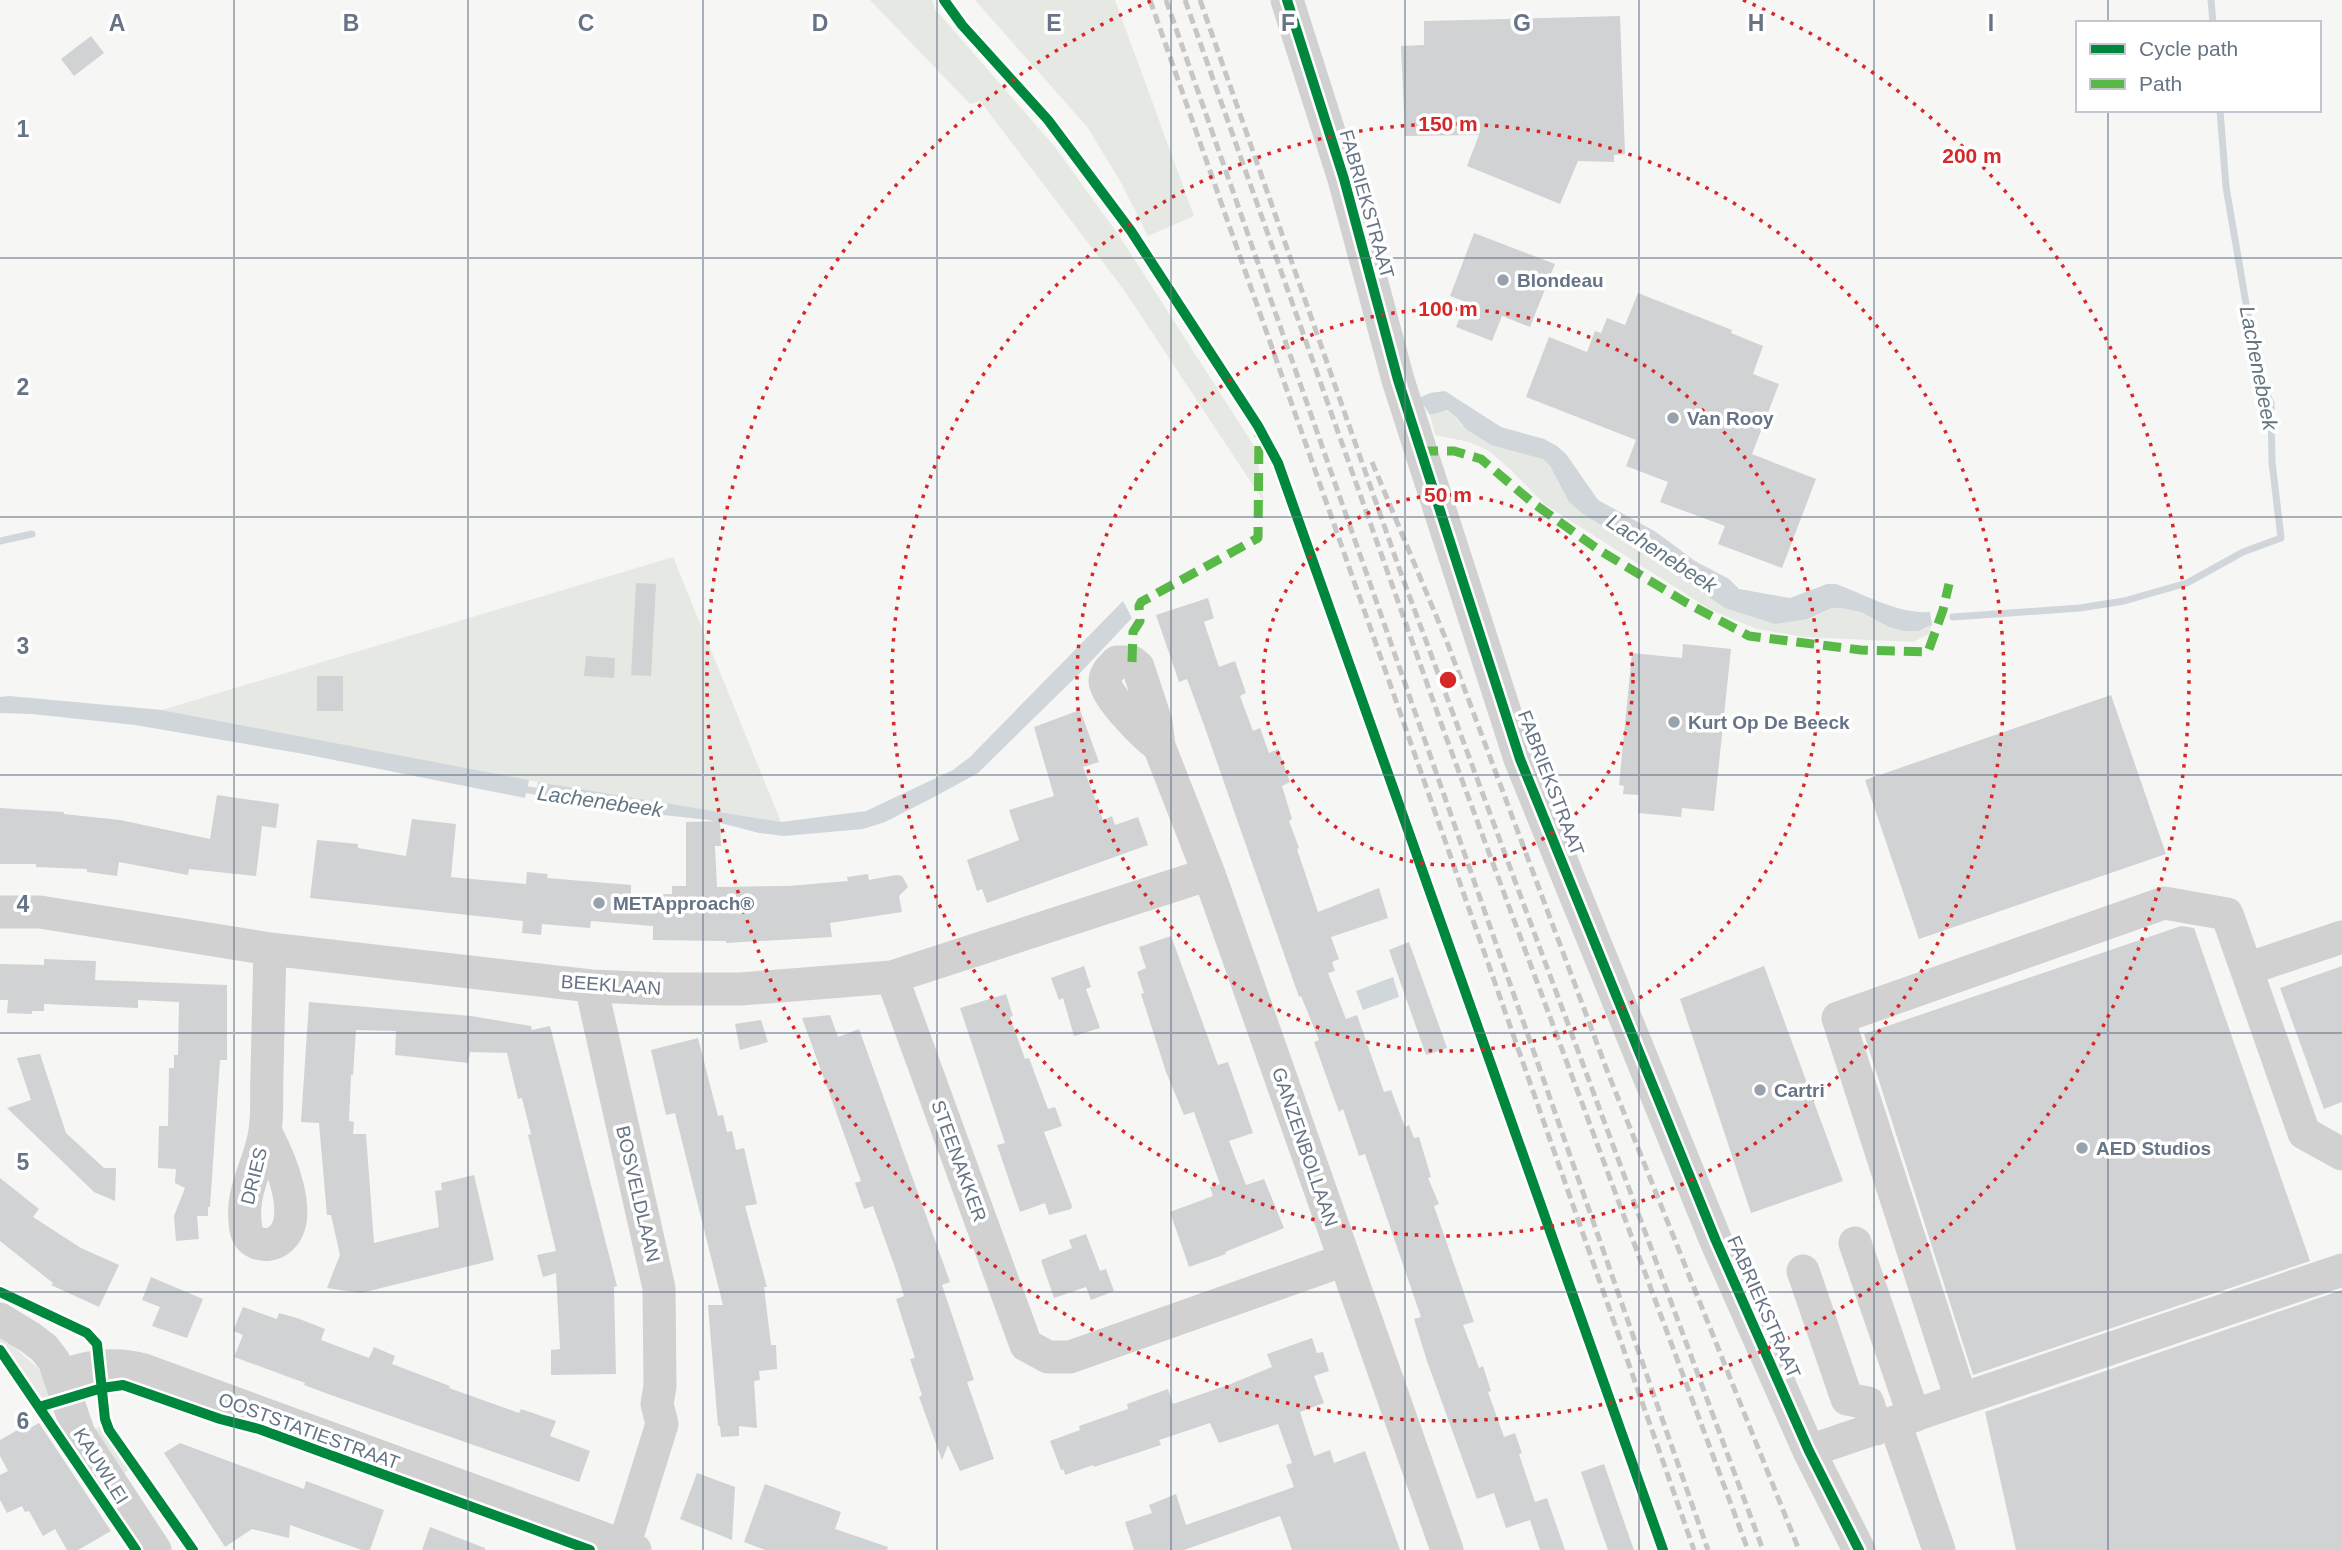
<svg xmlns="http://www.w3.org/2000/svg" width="2342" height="1550" viewBox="0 0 2342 1550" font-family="Helvetica,sans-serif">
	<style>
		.green { fill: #e6e9e3 }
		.water { fill: #d0d6da }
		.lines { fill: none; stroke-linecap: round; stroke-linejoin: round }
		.stream { stroke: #d0d6da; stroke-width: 7 }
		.building { fill: #d1d2d3 }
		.minor { stroke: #d1d1d2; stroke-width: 33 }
		.rail { stroke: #c6c6c7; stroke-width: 5; stroke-dasharray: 10 5; stroke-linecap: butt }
		.quiet { stroke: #58b947; stroke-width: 9; stroke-dasharray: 18 9; stroke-linecap: butt }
		.cycleway-casing { stroke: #fff; stroke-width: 15 }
		.cycleway { stroke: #00873e; stroke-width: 10 }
		.grid { fill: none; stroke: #667486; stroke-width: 2; stroke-opacity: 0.55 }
		.ring { fill: none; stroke: #d62828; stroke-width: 3.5; stroke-dasharray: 3.5 7 }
		.poi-dot { fill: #98a2ad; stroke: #fff; stroke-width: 2.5 }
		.labels { text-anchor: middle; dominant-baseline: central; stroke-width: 7; stroke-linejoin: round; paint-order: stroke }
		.street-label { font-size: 19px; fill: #667486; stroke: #fff }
		.poi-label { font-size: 19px; font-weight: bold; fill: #667486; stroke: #fff; text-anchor: start }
		.water-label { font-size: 21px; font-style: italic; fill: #627682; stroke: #fff }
		.grid-label { font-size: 23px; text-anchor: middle; font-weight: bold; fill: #667486; stroke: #fff; stroke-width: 7; stroke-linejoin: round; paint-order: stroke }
		.centre { fill: #d62828; stroke: #fff; stroke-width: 3.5 }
		.ring-label { font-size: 21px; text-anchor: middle; font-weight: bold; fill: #d62828; stroke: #fff; stroke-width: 7; stroke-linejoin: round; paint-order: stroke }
	</style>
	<rect width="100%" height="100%" fill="#f6f6f5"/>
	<path class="green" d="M870,0H932L935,9L1055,147L1120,237L1256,449L1264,502L1124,290L980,101L970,104Z
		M975,0H1115L1194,216L1148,236L1120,181L1088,128Z
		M1442,410C1456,412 1458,424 1468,430C1491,443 1519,449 1543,459L1550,466L1569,502L1583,514L1633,545L1692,586L1808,620L1832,608H1841L1861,612L1889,627L1925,629L1932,625L1929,634L1913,642L1804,637L1757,629L1711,610L1544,504L1512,471L1489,451L1469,442L1435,435L1430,415Z
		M673,557L781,822L538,782L162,710Z
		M0,1335L38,1368L53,1399L43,1400C27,1390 14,1359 0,1345Z
		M102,1425L130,1469L121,1475L93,1431Z"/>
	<path class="water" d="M1445,391L1501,427L1544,439L1557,446L1566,454L1598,500L1656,532L1695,561L1729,579L1739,589L1790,598L1827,584H1836C1866,595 1898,614 1930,612L1932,625L1918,631H1904L1889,627L1861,612L1841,608H1832L1808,619L1775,624L1725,608L1633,545L1583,514L1569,502L1550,466L1543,459L1491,445L1466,429L1456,417L1447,410L1430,415L1419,398L1430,393Z
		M1123,601L1132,618L1081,672L987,764L978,773L934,797L885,822L863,829L784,836L759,833L709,820L534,801L538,782L781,822L866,811L953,770L970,757Z
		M9,696L162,710L529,780L525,798L304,754L135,725L32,714L0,713V697Z
		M1393,977L1399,997L1363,1010L1356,991Z"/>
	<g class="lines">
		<path class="stream" d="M2211,0L2213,23
			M0,541L32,534
			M1953,617L2080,608L2124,601L2187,583L2243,552L2281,538L2272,462L2271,403L2259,379L2226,187L2220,110
			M518,788L545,793"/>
	</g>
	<path class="building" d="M1620,16L1625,154L1614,155V162L1578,161L1560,204L1467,166L1479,135L1405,136L1401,46L1424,45V21Z
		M91,36L104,53L74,76L61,59Z
		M1474,233L1555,264L1530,327L1502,316L1492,341L1456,327L1466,302L1450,296Z
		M1638,293L1732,330L1731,333L1763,346L1753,374L1779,384L1752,454L1816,479L1782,568L1718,544L1725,526L1660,502L1668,482L1626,466L1636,440L1526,397L1549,337L1587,352L1595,331L1601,333L1607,318L1625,325Z
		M636,583L656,584L651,676L631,675Z
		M1208,598L1214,618L1204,622L1219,667L1235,661L1246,693L1240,696L1253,731L1260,728L1269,753L1278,749L1290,782L1282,786L1292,819L1289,821L1299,848L1297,849L1318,912L1379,888L1388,918L1331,937L1339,959L1332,962L1335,971L1328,973L1346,1019L1357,1015L1384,1092L1391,1090L1405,1127L1409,1125L1414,1138L1419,1137L1431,1177L1428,1178L1439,1204L1434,1206L1474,1322L1463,1325L1471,1346L1479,1368L1483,1366L1491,1391L1488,1392L1504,1437L1515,1433L1522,1453L1519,1454L1535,1502L1547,1498L1565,1550H1540L1530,1520L1506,1528L1494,1493L1477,1499L1427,1361L1414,1319L1421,1317L1365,1154L1359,1156L1343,1109L1339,1112L1314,1042L1319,1040L1301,996L1299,997L1204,725L1187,679L1179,682L1156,615Z
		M1683,644L1731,649L1714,811L1682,808L1681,817L1638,813L1639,795L1623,794L1624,786L1619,785L1632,653L1682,658Z
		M586,656L615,658L614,678L584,676Z
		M317,676H343V711H317Z
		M2111,695L2166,854L1919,939L1865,780Z
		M1080,710L1099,762L1083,767L1103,820L1112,816L1115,825L1138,817L1148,845L987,903L982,889L977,891L967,860L1019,840L1009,810L1054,796L1034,727Z
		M217,795L279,804L276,828L262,826L256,876L189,869L188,875L119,862L117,876L87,872V869L36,867V864H0V808L64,812V814L120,820L210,839Z
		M412,819L456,824L451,877L526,884L527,872L548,874L547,878L631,885V895L672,894V886H686V822L720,821L721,846H715L717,887L788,886L848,881L847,877L868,874L869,880L896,875L902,876L908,887L899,896L902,912L830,923L832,937L726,943V941L653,940V926L591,921L590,928L542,924L541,935L522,933L523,921L310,898L317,840L358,844V848L406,856Z
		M2181,926L2194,928L2310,1261L1973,1375L1864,1034Z
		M1171,936L1218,1065L1228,1062L1253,1133L1229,1141L1246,1185L1264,1179L1284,1228L1225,1252L1226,1254L1189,1267L1170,1212L1213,1196L1210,1187L1220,1184L1194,1112L1184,1115L1166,1072L1141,994L1144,993L1137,972L1146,968L1139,947Z
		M1409,942L1447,1048L1426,1055L1389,950Z
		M44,959L96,961L95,980L227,985V1060H220L210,1207H208V1216H197L199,1239L176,1241L174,1216L185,1188L175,1183L176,1169L158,1168L159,1126H168L169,1068H174V1055H178L179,1002L138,1000V1008L44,1004V1011H32V1014L7,1013L8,1000H0V964L44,965Z
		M1084,966L1091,987L1086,989L1100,1028L1074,1036L1063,998L1059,1000L1051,978Z
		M1764,966L1843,1181L1751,1213L1680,999Z
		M2342,966V1102L2324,1109L2280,988Z
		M1006,994L1013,1016L1010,1017L1025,1059L1029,1058L1048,1109L1055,1107L1062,1126L1044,1132L1072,1206L1071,1209L1049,1215L1045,1203L1020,1212L997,1145L1005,1143L960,1008Z
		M309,1002L471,1016L531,1026L532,1030L550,1026L617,1286L614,1287L616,1374L551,1375V1350L560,1349L556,1273L543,1277L537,1255L556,1251L528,1135L531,1134L522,1098L518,1099L507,1053L470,1052L468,1063L395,1055L396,1031L356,1030L353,1075H351L349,1121L354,1122L353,1134H366L374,1243L439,1227L435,1191L442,1190L441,1183L474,1175L494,1260L361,1293L327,1288L340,1255L331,1215H327L319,1123L301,1122Z
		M830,1015L838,1037L859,1029L950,1282L942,1285L974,1380L967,1382L994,1459L960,1471L948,1445L942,1460L919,1397L922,1395L910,1359L915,1358L896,1299L904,1296L898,1276L873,1206L864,1209L855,1183L861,1181L802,1018Z
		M761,1020L768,1042L740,1050L735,1024Z
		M698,1038L718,1116L723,1115L727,1132L732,1131L736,1150L744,1148L757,1204L745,1206L767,1287H764L771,1345H776L777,1369L759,1371L760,1380L754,1381L757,1428L739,1426V1436L721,1437L720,1426H718L708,1305H723L675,1113L666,1115L651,1050Z
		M40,1054L66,1133L104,1168H116L115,1201L94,1192L7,1108L31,1100L17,1058Z
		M0,1178L39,1209L33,1217L81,1248L119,1265L99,1307L51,1285L53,1283L0,1241Z
		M1086,1234L1100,1271L1106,1269L1114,1291L1091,1300L1086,1287L1054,1298L1041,1260L1072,1248L1069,1240Z
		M151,1277L203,1299L187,1338L152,1326L160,1307L142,1300Z
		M2342,1290V1550H2016L1985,1412Z
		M243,1307L277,1319L279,1313L297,1318L325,1329L321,1340L369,1358L374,1347L395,1356L392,1364L450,1386L449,1388L519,1413L521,1409L556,1421L550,1436L590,1451L579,1482L328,1394L304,1385L305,1383L234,1357L243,1335L233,1331Z
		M1312,1338L1317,1353L1323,1352L1329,1371L1314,1376L1324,1403L1300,1412L1314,1456L1330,1450L1334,1463L1365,1451L1400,1550H1292L1280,1516L1184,1550H1134L1125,1522L1152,1513L1149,1505L1176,1494L1186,1525L1294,1487L1286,1465L1292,1463L1278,1424L1219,1443L1210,1423L1159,1440L1161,1445L1094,1467L1093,1465L1065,1475L1064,1470H1061L1050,1441L1080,1430L1079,1426L1128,1409L1127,1404L1168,1389L1173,1404L1228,1385L1272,1367L1267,1354Z
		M39,1423L111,1531L78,1550H67L55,1529L43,1536L29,1511L25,1512L22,1506L7,1513L0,1500V1475L8,1471L0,1456V1440L21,1428L23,1432Z
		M180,1443L304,1489L306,1481L384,1510L370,1550H362L290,1525L289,1538L252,1529L225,1547L164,1453Z
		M1604,1464L1622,1516L1634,1550H1608L1599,1525L1581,1472Z
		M697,1473L735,1487L732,1540L680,1519Z
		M765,1484L841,1512L835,1529L888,1547L887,1550H765L744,1542Z
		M430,1527L485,1548V1550H422Z"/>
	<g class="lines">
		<path class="minor" d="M1287,0L1344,179L1398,380L1520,759L1716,1241L1809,1451L1859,1550
			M1159,746C1147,738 1104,695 1105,681C1105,673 1112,667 1117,662H1132L1138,667L1156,722L1159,746L1209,874L1447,1550
			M0,912H40L270,949L591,986L665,989H741L892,977L1209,874
			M2247,969L2342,937
			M892,977L1026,1345L1048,1357H1070L1344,1260
			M591,986L659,1288L660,1386L657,1404L662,1424L624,1546
			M265,1131C278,1155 307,1219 279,1240C267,1249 248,1244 246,1229C239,1191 260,1166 265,1131C268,1112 266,1091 267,1072C268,1031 269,990 270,949
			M1855,1243L1914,1416
			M1803,1271L1847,1399L1868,1403L1876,1429
			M0,1319L31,1338L44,1348L54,1361L79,1434L155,1550
			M60,1376C89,1366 115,1362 144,1370L635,1550
			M1961,1399L1838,1018L2164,903L2227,914L2304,1133L2342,1154
			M1895,1423L1939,1550
			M1809,1451L2342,1270"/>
		<path class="rail" d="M1150,0L1694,1550
			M1166,0L1708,1550
			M1185,0L1446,737L1748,1550
			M1200,0L1399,568L1763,1550
			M1372,462L1447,642L1608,1073L1799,1550"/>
		<path class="quiet" d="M1420,451H1454L1481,459L1533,503L1599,550L1685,602L1749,636L1861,650L1928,652L1943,610L1949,584
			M1132,662L1133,632L1140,621L1139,606L1141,602L1258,538L1259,433"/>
		<defs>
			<path id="cycleway" d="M944,0L962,25L1048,120L1131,231L1258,426L1278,463L1663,1550
				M1287,0L1344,179L1398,380L1520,759L1716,1241L1809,1451L1859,1550
				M0,1292L87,1333L97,1344L105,1419L109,1430L193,1550
				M0,1350L136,1550
				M39,1407L102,1388L123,1385L220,1419L259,1429L590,1550"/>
		</defs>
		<use href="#cycleway" class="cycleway-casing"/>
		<use href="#cycleway" class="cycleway"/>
	</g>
	<path class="grid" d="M234,0V1550M468,0V1550M703,0V1550M937,0V1550M1171,0V1550M1405,0V1550M1639,0V1550M1874,0V1550M2108,0V23M2108,110V1550M0,258H2342M0,517H2342M0,775H2342M0,1033H2342M0,1292H2342"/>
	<g class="ring">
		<circle cx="1448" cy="680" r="185"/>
		<circle cx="1448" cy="680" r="371"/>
		<circle cx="1448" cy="680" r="556"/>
		<path d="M1743 0A741 741 0 1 1 1153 0"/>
	</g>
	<g class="poi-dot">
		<circle cx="1503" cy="280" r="7"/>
		<circle cx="1673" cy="418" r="7"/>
		<circle cx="1674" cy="722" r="7"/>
		<circle cx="599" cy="903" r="7"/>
		<circle cx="1760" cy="1090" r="7"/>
		<circle cx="2082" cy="1148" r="7"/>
	</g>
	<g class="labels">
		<g class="street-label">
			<text transform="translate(1367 204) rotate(74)">FABRIEKSTRAAT</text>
			<text transform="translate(1551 783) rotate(69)">FABRIEKSTRAAT</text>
			<text transform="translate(611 985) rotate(4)">BEEKLAAN</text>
			<text transform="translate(1305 1147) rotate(71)">GANZENBOLLAAN</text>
			<text transform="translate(959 1161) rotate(70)">STEENAKKER</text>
			<text transform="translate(254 1176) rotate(-76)">DRIES</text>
			<text transform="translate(638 1194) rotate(77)">BOSVELDLAAN</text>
			<text transform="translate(1764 1307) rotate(66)">FABRIEKSTRAAT</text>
			<text transform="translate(309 1431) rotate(20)">OOSTSTATIESTRAAT</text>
			<text transform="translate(101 1466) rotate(58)">KAUWLEI</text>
		</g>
		<g class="poi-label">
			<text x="1517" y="280">Blondeau</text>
			<text x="1687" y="418">Van Rooy</text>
			<text x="1688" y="722">Kurt Op De Beeck</text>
			<text x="613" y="903">METApproach®</text>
			<text x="1774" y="1090">Cartri</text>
			<text x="2096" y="1148">AED Studios</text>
		</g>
		<g class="water-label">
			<text transform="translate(2259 368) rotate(79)">Lachenebeek</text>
			<text transform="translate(1662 553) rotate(33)">Lachenebeek</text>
			<text transform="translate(600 801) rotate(8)">Lachenebeek</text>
		</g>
	</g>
	<g class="grid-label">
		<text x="117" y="31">A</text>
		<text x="351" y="31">B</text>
		<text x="586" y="31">C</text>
		<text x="820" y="31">D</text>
		<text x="1054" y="31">E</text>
		<text x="1288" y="31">F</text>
		<text x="1522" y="31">G</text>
		<text x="1756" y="31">H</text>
		<text x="1991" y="31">I</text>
		<text x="23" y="137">1</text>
		<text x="23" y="395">2</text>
		<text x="23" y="654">3</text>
		<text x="23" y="912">4</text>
		<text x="23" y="1170">5</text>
		<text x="23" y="1429">6</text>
	</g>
	<circle cx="1448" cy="680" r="10" class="centre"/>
	<g class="ring-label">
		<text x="1448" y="131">150 m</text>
		<text x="1972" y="163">200 m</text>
		<text x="1448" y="316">100 m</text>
		<text x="1448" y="502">50 m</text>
	</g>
	<rect x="2076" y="21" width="245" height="91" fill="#ffffff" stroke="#c2c7cf" stroke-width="2"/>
	<rect x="2090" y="44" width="35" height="10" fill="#00873e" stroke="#c2c7cf" stroke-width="2"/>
	<text x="2139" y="56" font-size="21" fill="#667486">Cycle path</text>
	<rect x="2090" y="79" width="35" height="10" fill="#58b947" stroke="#c2c7cf" stroke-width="2"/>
	<text x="2139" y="91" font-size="21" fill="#667486">Path</text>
</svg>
